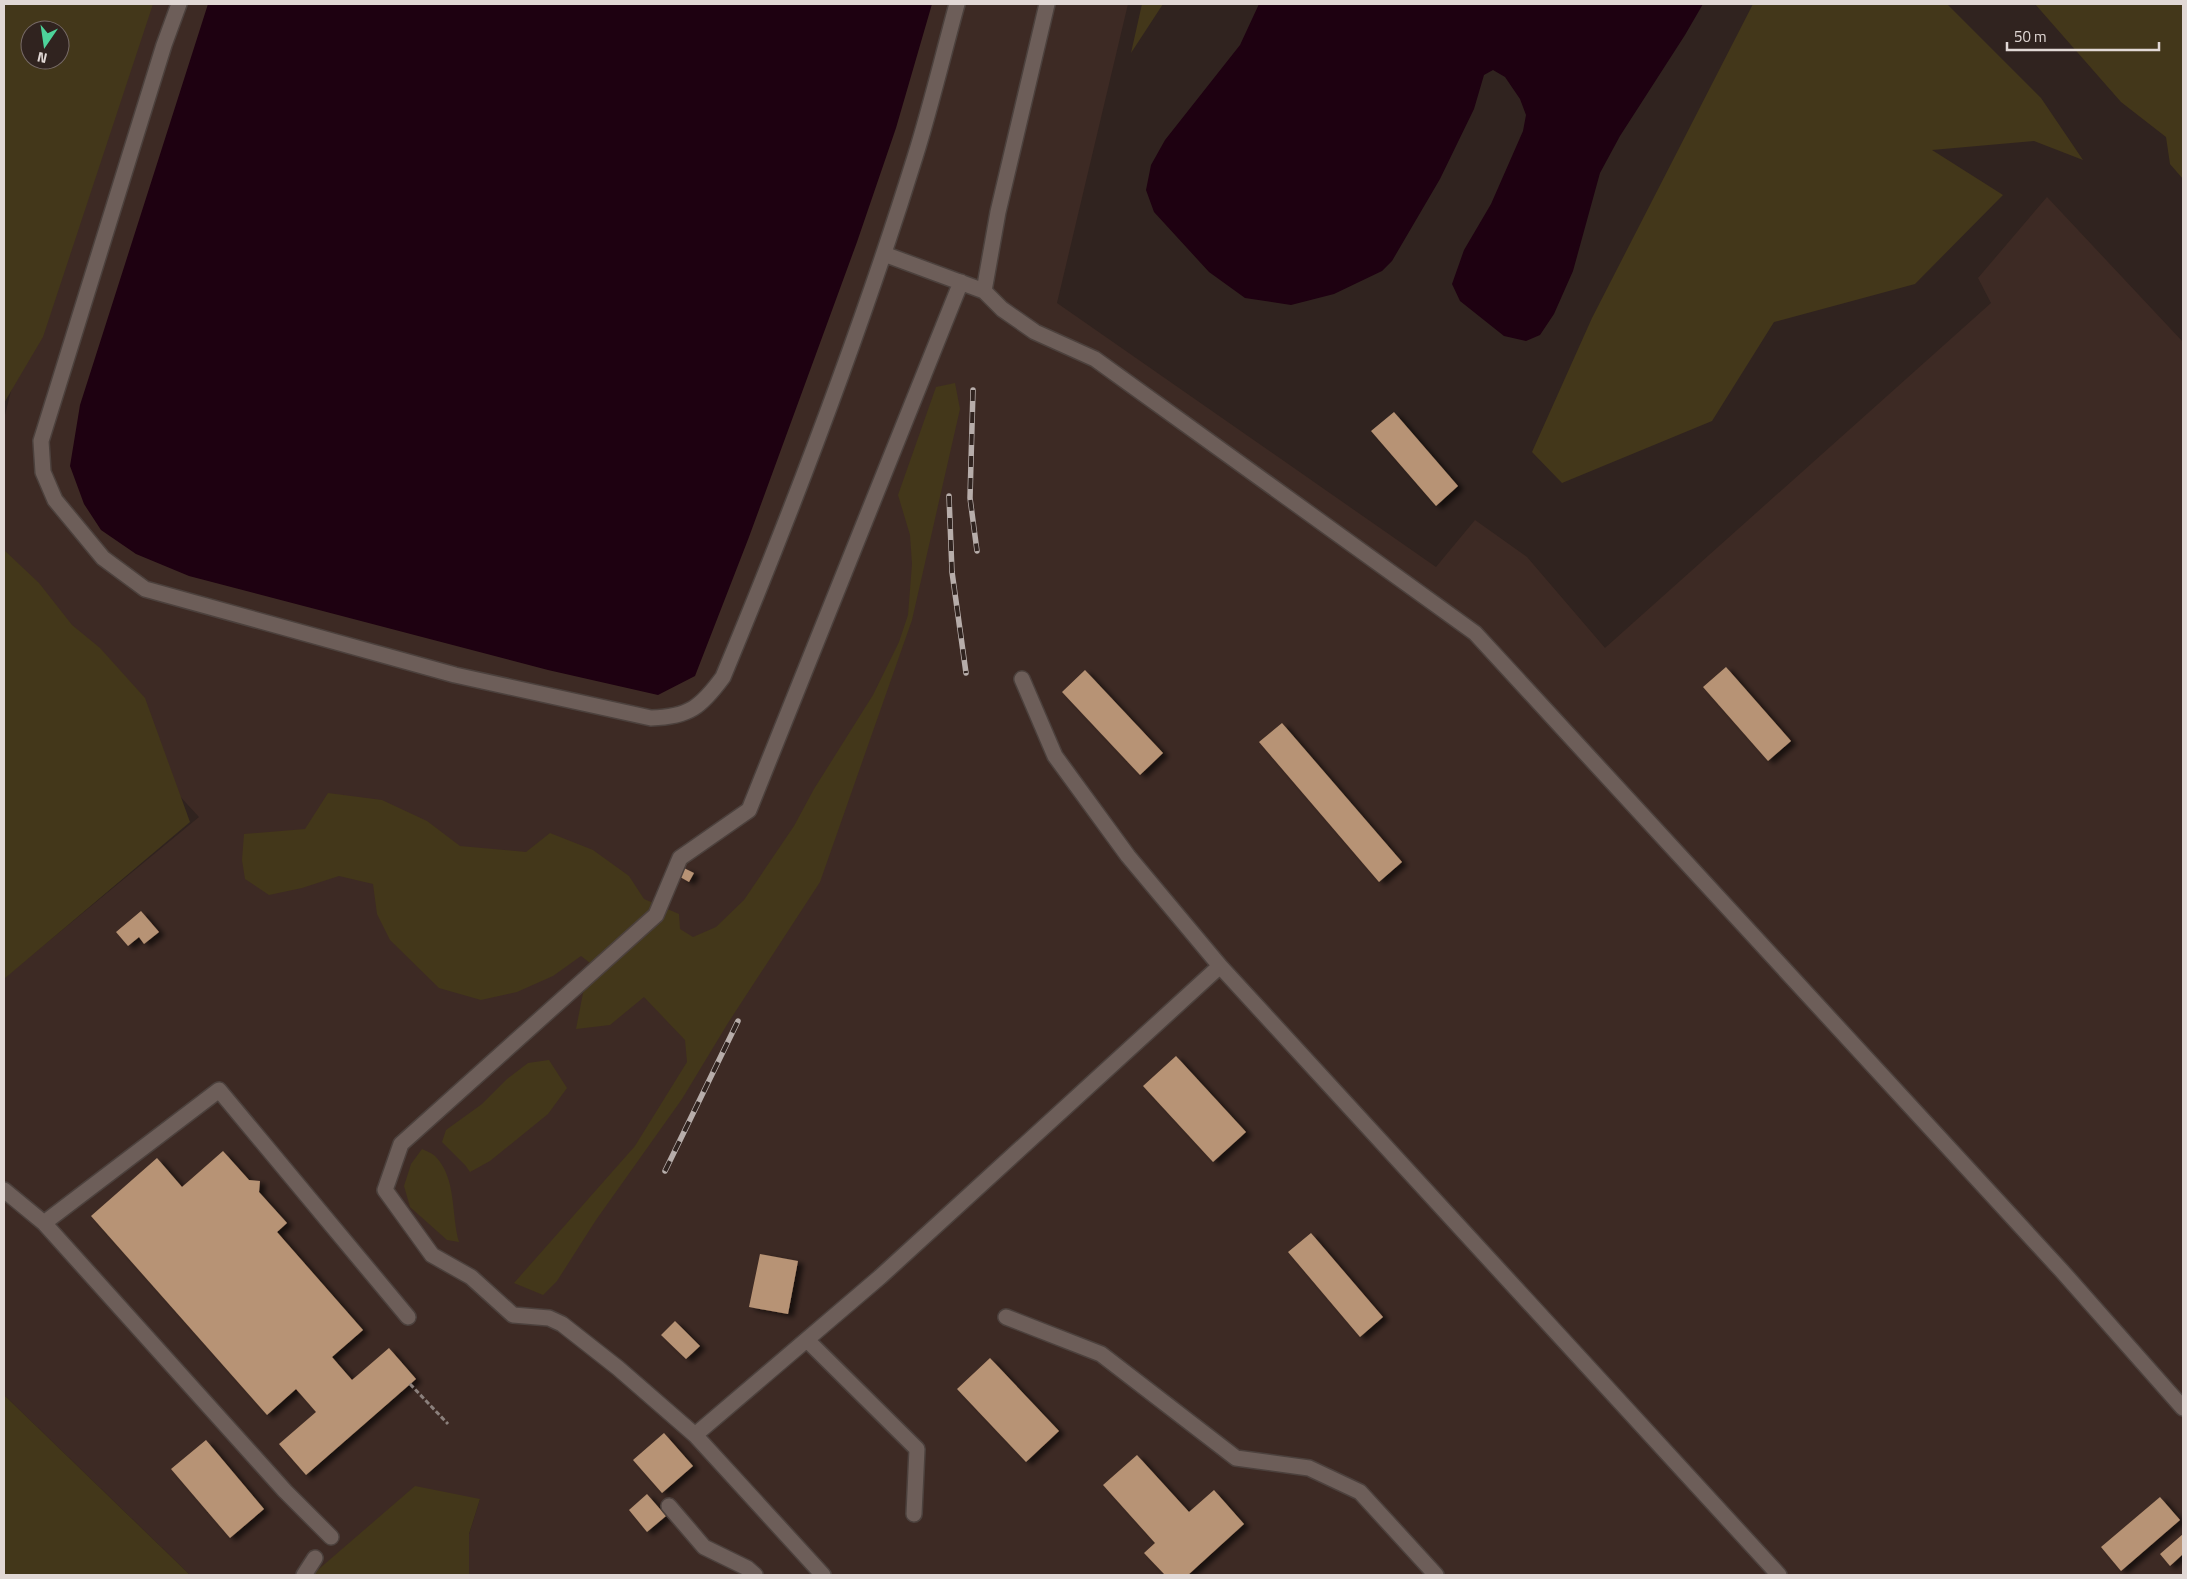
<svg xmlns="http://www.w3.org/2000/svg" width="2187" height="1579" viewBox="0 0 2187 1579" font-family="'Titillium Web',sans-serif">
	<style>
		.built { fill: #3d2a24 }
		.green { fill: #43371a; fill-rule: evenodd }
		.water { fill: #1e0111 }
		.building { fill: #b79374; filter: url(#shadow) }
		.lines { fill: none; stroke-linecap: round; stroke-linejoin: round }
		.minor-casing { stroke: #4c413d; stroke-width: 18 }
		.path { stroke: #8b807c; stroke-width: 3; stroke-dasharray: 5 2.5; stroke-linecap: butt }
		.minor { stroke: #6d5e59; stroke-width: 15 }
		.rail-casing { stroke: #b7adaa; stroke-width: 5.5 }
		.rail { stroke: #30231f; stroke-width: 4; stroke-dasharray: 11; stroke-linecap: butt }
	</style>
	<defs>
		<filter id="shadow"><feDropShadow dx="5.5" dy="3" stdDeviation="2.5" flood-color="#0009"/></filter>
	</defs>
	<rect width="100%" height="100%" fill="#30231f"/>
	<path class="built" d="M108,4H1128L1057,303L1436,567L1475,520L1527,557L1605,648L1991,303L1978,278L2047,197L2183,342V1575H469V1534L480,1499L312,1575H190L4,1395V978L199,817L9,611L4,595V419Z"/>
	<path class="green" d="M4,4H153L43,337L4,403ZM30,30H60V60H30Z
		M1142,4H1163L1131,53Z
		M1753,4H1947L2041,98L2083,160L2034,141L1932,150L2003,195L1915,284L1774,322L1712,421L1562,483L1532,452L1592,318Z
		M2035,4H2183V179L2170,164L2166,137L2121,102Z
		M955,383L960,409L912,620L820,882L728,1023L682,1099L596,1220L557,1281L543,1295L514,1283L635,1146L687,1062L685,1040L644,997L610,1025L576,1029L583,993L594,966L581,956L553,976L517,992L481,1000L439,988L390,940L377,914L373,884L339,876L302,888L269,895L245,879L242,860L244,834L305,829L328,793L382,800L427,821L460,846L526,852L550,833L593,850L629,876L644,899L679,914L680,929L693,937L716,927L744,900L794,826L814,789L873,695L899,642L908,615L912,564L910,535L898,495L936,387Z
		M4,550L39,583L72,625L100,648L145,698L190,822L4,979Z
		M549,1060L567,1088L548,1114L490,1161L470,1172L465,1165L442,1142L446,1130L482,1104L507,1079L528,1063Z
		M422,1149C426,1151 432,1153 435,1156C457,1178 451,1215 459,1242L447,1240L410,1207L404,1186L411,1164Z
		M4,1395L190,1575H4Z
		M415,1486L480,1499L469,1534V1575H312Z"/>
	<path class="water" d="M208,4H932L896,128L857,242L749,537L695,676L658,695L548,670L189,576L136,554L101,530L84,504L70,466L80,405Z
		M1259,4H1703L1685,35L1620,136L1600,173L1573,271L1554,314L1540,335L1526,341L1504,336L1460,301L1452,284L1464,250L1491,204L1523,131L1526,115L1520,99L1505,77L1493,70L1484,75L1474,109L1440,179L1392,261L1382,271L1334,294L1291,305L1245,298L1209,272L1154,212L1146,190L1151,165L1165,140L1240,45Z"/>
	<path class="building" d="M1394,412L1458,486L1436,506L1371,431Z
		M1726,667L1791,741L1768,761L1703,687Z
		M1085,670L1163,753L1140,775L1062,692Z
		M1282,723L1402,862L1379,882L1259,742Z
		M684,868L694,873L689,882L680,877Z
		M141,911L159,932L144,944L139,937L128,946L116,932Z
		M1176,1056L1246,1132L1213,1162L1143,1086Z
		M223,1151L249,1180L260,1181L259,1192L287,1223L277,1232L363,1330L332,1357L352,1380L389,1348L416,1379L306,1475L279,1444L316,1412L296,1389L267,1415L91,1216L157,1158L182,1187Z
		M1311,1233L1383,1317L1360,1337L1288,1252Z
		M760,1254L798,1261L788,1314L749,1307Z
		M675,1321L700,1346L686,1359L661,1335Z
		M990,1358L1059,1431L1026,1462L957,1389Z
		M664,1433L693,1466L662,1493L633,1460Z
		M206,1440L264,1509L230,1538L171,1469Z
		M1137,1455L1189,1512L1214,1490L1244,1524L1188,1575H1165L1144,1553L1155,1543L1103,1485Z
		M647,1494L666,1516L647,1532L629,1510Z
		M2160,1497L2180,1520L2121,1571L2101,1547Z
		M2183,1534V1554L2170,1566L2160,1554Z"/>
	<g class="lines">
		<defs>
			<path id="minor" d="M179,4L164,45L41,441L43,472L55,500L103,558L145,589L455,675L651,718C689,717 701,707 723,677C794,506 860,334 915,157C931,106 943,55 957,4
				M1047,4L998,212L984,291L1002,309L1035,332L1095,359L1475,633L2061,1270L2183,1408
				M884,254L984,291
				M1022,679L1055,756L1128,856L1220,966L1779,1575
				M4,1190L44,1223
				M1006,1317L1101,1354L1236,1458L1309,1468L1360,1492L1436,1575
				M808,1341L917,1449L914,1514
				M695,1435L880,1277L1220,966
				M669,1506L704,1547L747,1568L755,1575
				M331,1537L285,1491L44,1223L219,1090L408,1317
				M304,1575L315,1558
				M823,1575L695,1435L618,1368L562,1324L549,1318L513,1315L471,1277L432,1255L385,1190L401,1144L656,915L680,858L749,810L961,282"/>
		</defs>
		<use href="#minor" class="minor-casing"/>
		<path class="path" d="M410,1384L448,1424"/>
		<use href="#minor" class="minor"/>
		<defs>
			<path id="rail" d="M973,390L970,498L977,551
				M949,496L952,572L966,673
				M665,1171L738,1021"/>
		</defs>
		<use href="#rail" class="rail-casing"/>
		<use href="#rail" class="rail"/>
	</g>
	<rect width="2187" height="1579" fill="none" stroke="#e1d8d5" stroke-width="10"/>
	<g transform="translate(45 45) rotate(193)"><circle r="24" fill="#30231f" stroke="#776b68"/>
	<path d="M0-4L9 19L0 12L-9 19Z" fill="#4dd39a"/>
	<text y="-8" font-size="14" font-weight="bold" text-anchor="middle" fill="#e1d8d5">N</text>
	</g>
	<path d="M2007 42v8h152v-8" fill="none" stroke="#e1d8d5" stroke-width="2.5"/>
	<text x="2014" y="42" font-size="15" fill="#e1d8d5" stroke="#30231f" stroke-width="4" paint-order="stroke">50 m</text>
</svg>
